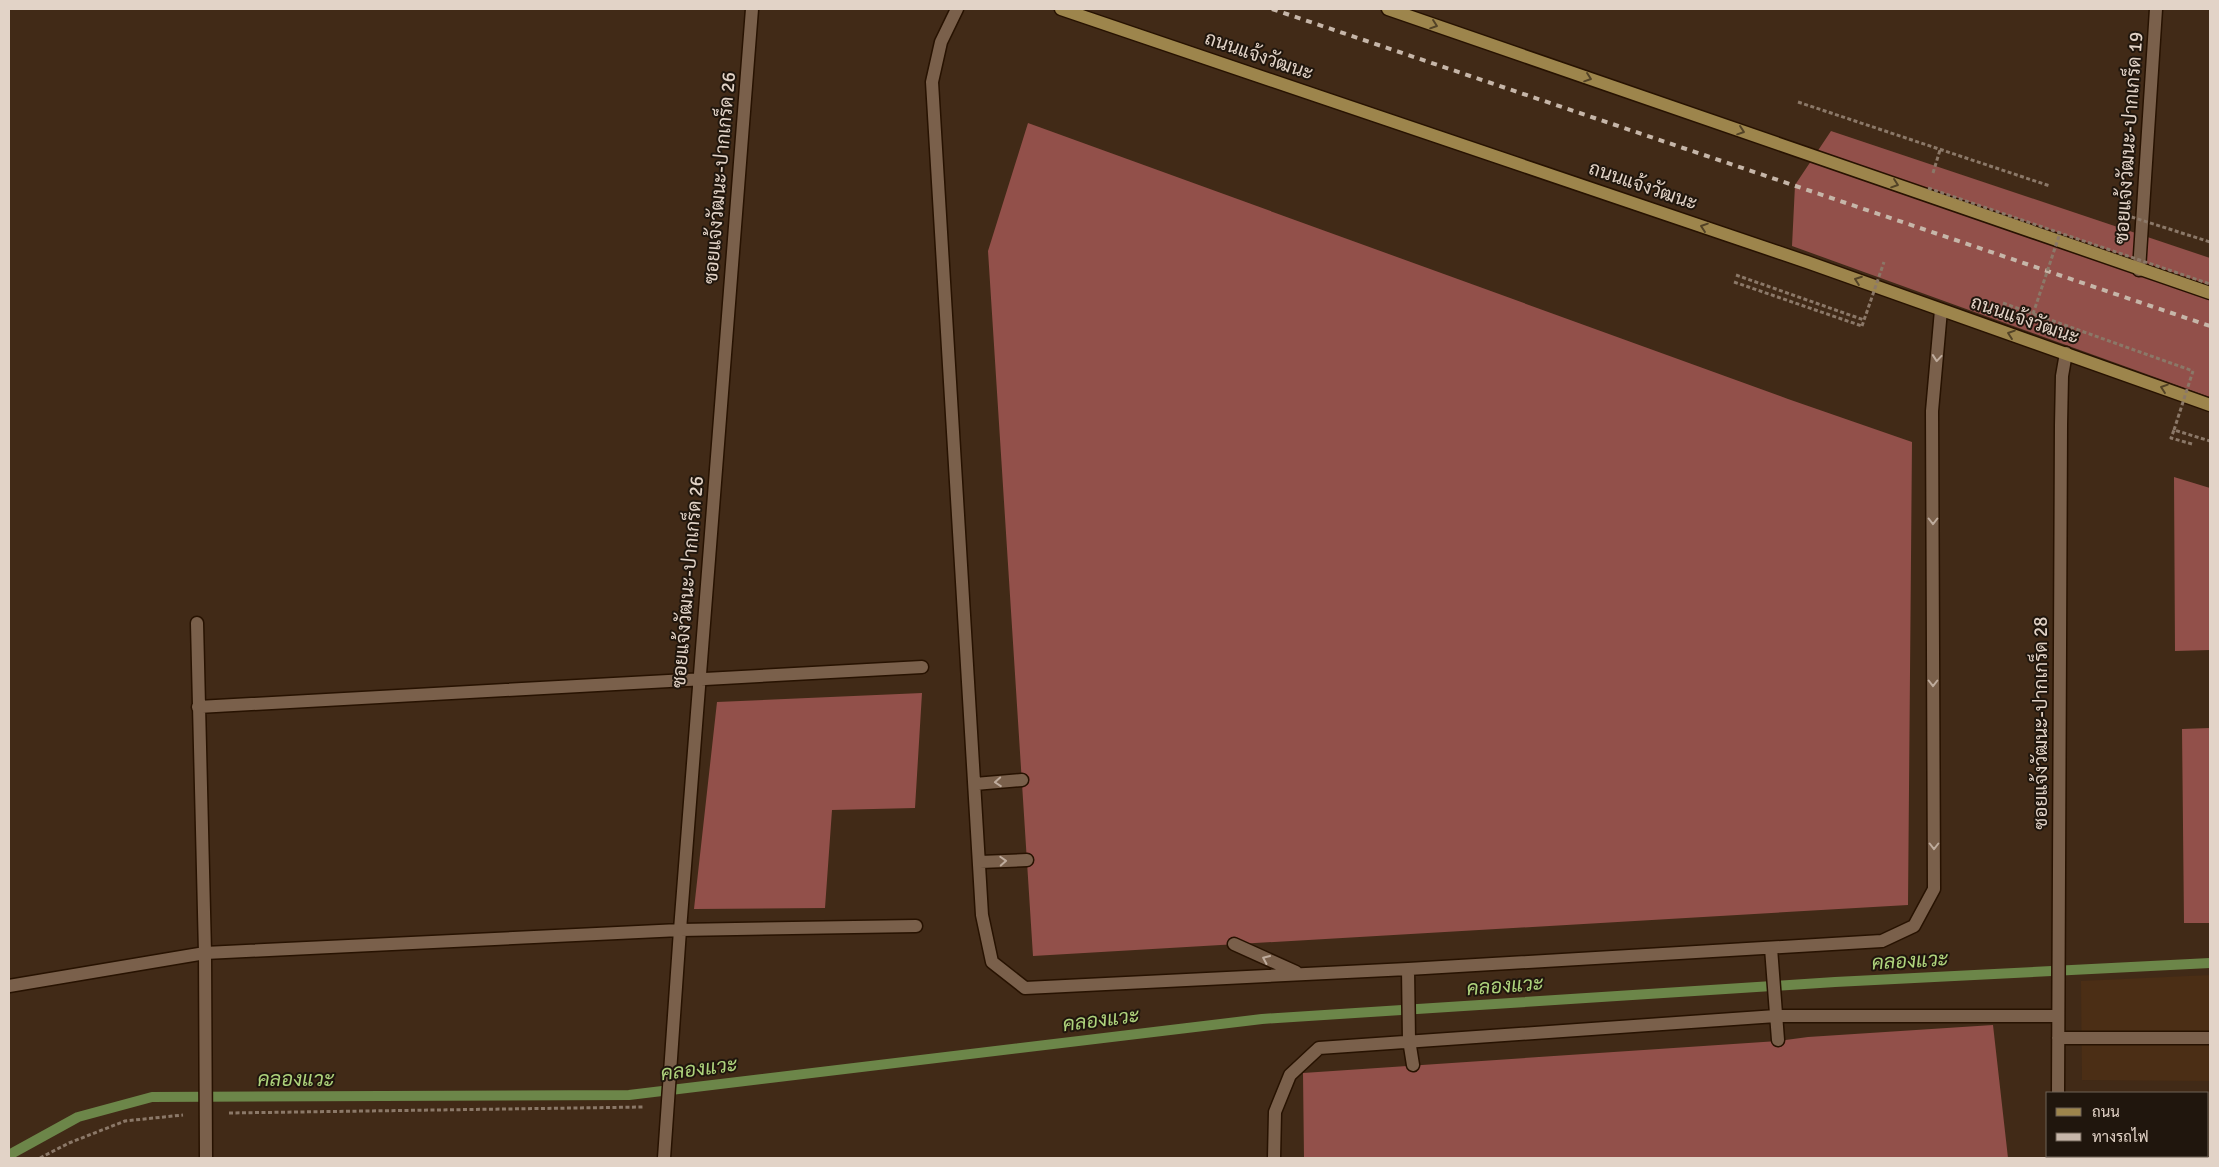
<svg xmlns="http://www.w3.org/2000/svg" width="2219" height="1167" viewBox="0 0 2219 1167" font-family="Signika,Sarabun,sans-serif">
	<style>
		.built { fill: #4b2e15 }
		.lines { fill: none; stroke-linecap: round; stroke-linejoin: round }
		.stream { stroke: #6c8649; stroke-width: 10 }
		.building { fill: #92504a }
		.minor-casing { stroke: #271201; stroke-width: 15 }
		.major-casing { stroke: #271201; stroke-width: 15 }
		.path { stroke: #8b7868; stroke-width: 3; stroke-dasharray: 4 2.5; stroke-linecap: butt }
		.minor { stroke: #7a604b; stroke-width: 12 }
		.major { stroke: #9d854c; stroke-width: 12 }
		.rail { stroke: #c6b6a9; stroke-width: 4; stroke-dasharray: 6 6; stroke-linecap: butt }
		.path-bridge { stroke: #8b7868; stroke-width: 3; stroke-dasharray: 4 2.5; stroke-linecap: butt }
		.oneway { stroke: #524226 }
		.oneway2 { stroke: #beab9c }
		.labels { text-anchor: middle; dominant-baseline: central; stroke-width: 4; stroke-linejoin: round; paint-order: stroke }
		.street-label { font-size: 19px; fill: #e2d3c7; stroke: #20160d }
		.water-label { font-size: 20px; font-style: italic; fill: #aed37c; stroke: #20160d }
	</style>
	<rect width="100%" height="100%" fill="#412a17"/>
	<path class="built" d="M2210,975V1081L2082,1080L2081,981Z"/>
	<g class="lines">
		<path class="stream" d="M9,1155L78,1117L152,1097L629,1095L1262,1019L1835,982L2210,963"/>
	</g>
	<path class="building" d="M1028,123L1788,399L1912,442L1908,905L1033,956L988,251Z
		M1831,131L2210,258V397L1792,246L1795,185Z
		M2174,477L2210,488V650L2175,651Z
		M922,693L915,808L832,810L825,908L694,909L717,702Z
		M2210,728V923H2184L2182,729Z
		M1993,1025L2008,1158H1304L1303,1073L1778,1041L1808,1037Z"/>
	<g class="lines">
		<defs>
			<path id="minor" d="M957,9L941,42L932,82L982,915L992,962L1025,988L1408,969L1882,941L1914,926L1934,889L1932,411L1941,310
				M2139,270L2156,9
				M197,623L205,953L206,1158
				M198,707L922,667
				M975,784L1022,780
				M980,862L1027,860
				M1234,944L1296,972
				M1771,948L1778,1040
				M1408,969L1409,1040L1413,1065
				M9,986L205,953L680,930L916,926
				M2058,1038H2210
				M2058,1093L2061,425L2062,376L2066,353
				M2058,1156V1158
				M664,1158L680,930L752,9
				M1274,1158L1275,1112L1290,1075L1319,1048L1776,1016H2058"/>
			<path id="major" d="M1061,9L1807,262L2210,405
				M1388,9L2210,293"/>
		</defs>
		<use href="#minor" class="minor-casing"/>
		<use href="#major" class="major-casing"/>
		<path class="path" d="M1798,102L2050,186
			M1933,173L1940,150
			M1736,275L1864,320
			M1734,282L1862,326
			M2003,303L2193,371
			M2192,444L2171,438L2174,430L2210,441
			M229,1113L643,1107
			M40,1158L69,1143L125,1121L183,1115"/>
		<use href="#minor" class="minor"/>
		<use href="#major" class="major"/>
		<path class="rail" d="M1272,9L2210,326"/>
		<path class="path-bridge" d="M1928,188L2210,284
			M2119,213L2210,242
			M2033,314L2060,233
			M1862,326L1884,262
			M2174,430L2193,371"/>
	</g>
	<defs><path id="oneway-chevron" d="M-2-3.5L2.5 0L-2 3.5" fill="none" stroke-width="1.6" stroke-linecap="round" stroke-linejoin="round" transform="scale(1.25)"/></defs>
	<g class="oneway">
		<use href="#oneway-chevron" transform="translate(1434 25) rotate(19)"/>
		<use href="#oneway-chevron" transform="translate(1588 78) rotate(19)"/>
		<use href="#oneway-chevron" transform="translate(1741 131) rotate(19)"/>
		<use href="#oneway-chevron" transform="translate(1895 184) rotate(19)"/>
		<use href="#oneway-chevron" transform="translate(1704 227) rotate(-161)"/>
		<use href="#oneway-chevron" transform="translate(1858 280) rotate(-160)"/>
		<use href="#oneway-chevron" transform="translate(2011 334) rotate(-161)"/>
		<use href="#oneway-chevron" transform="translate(2164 388) rotate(-161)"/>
	</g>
	<g class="oneway2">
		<use href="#oneway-chevron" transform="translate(1937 358) rotate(95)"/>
		<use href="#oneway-chevron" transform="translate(1933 521) rotate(90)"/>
		<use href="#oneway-chevron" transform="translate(1933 683) rotate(90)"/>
		<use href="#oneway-chevron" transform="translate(998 782) rotate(176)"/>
		<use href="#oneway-chevron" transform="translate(1934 846) rotate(90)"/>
		<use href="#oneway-chevron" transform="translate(1003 861) rotate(-3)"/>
		<use href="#oneway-chevron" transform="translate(1266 959) rotate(-156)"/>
	</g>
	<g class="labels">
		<g class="street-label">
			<text transform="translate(1259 56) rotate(19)">ถนนแจ้งวัฒนะ</text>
			<text transform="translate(2129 138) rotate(-86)">ซอยแจ้งวัฒนะ-ปากเกร็ด 19</text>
			<text transform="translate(720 178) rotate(-85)">ซอยแจ้งวัฒนะ-ปากเกร็ด 26</text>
			<text transform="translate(1643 186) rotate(19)">ถนนแจ้งวัฒนะ</text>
			<text transform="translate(2025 320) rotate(19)">ถนนแจ้งวัฒนะ</text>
			<text transform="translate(688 582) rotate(-85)">ซอยแจ้งวัฒนะ-ปากเกร็ด 26</text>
			<text transform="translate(2041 723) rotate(-90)">ซอยแจ้งวัฒนะ-ปากเกร็ด 28</text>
		</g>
		<g class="water-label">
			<text transform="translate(1910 961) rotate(-3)">คลองแวะ</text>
			<text transform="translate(1505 986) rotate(-4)">คลองแวะ</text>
			<text transform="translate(1101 1020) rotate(-7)">คลองแวะ</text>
			<text transform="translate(699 1069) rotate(-7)">คลองแวะ</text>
			<text x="296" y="1079">คลองแวะ</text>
		</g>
	</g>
	<rect width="2219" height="1167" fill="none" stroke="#e2d3c7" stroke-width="20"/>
	<rect x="2046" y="1092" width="162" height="65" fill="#20160d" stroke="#6e6257"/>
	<rect x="2056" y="1108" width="25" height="8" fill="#9d854c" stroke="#6e6257"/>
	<text x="2092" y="1117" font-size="15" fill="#e2d3c7">ถนน</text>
	<rect x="2056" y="1133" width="25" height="8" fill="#c6b6a9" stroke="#6e6257"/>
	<text x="2092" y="1142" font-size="15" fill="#e2d3c7">ทางรถไฟ</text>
</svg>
